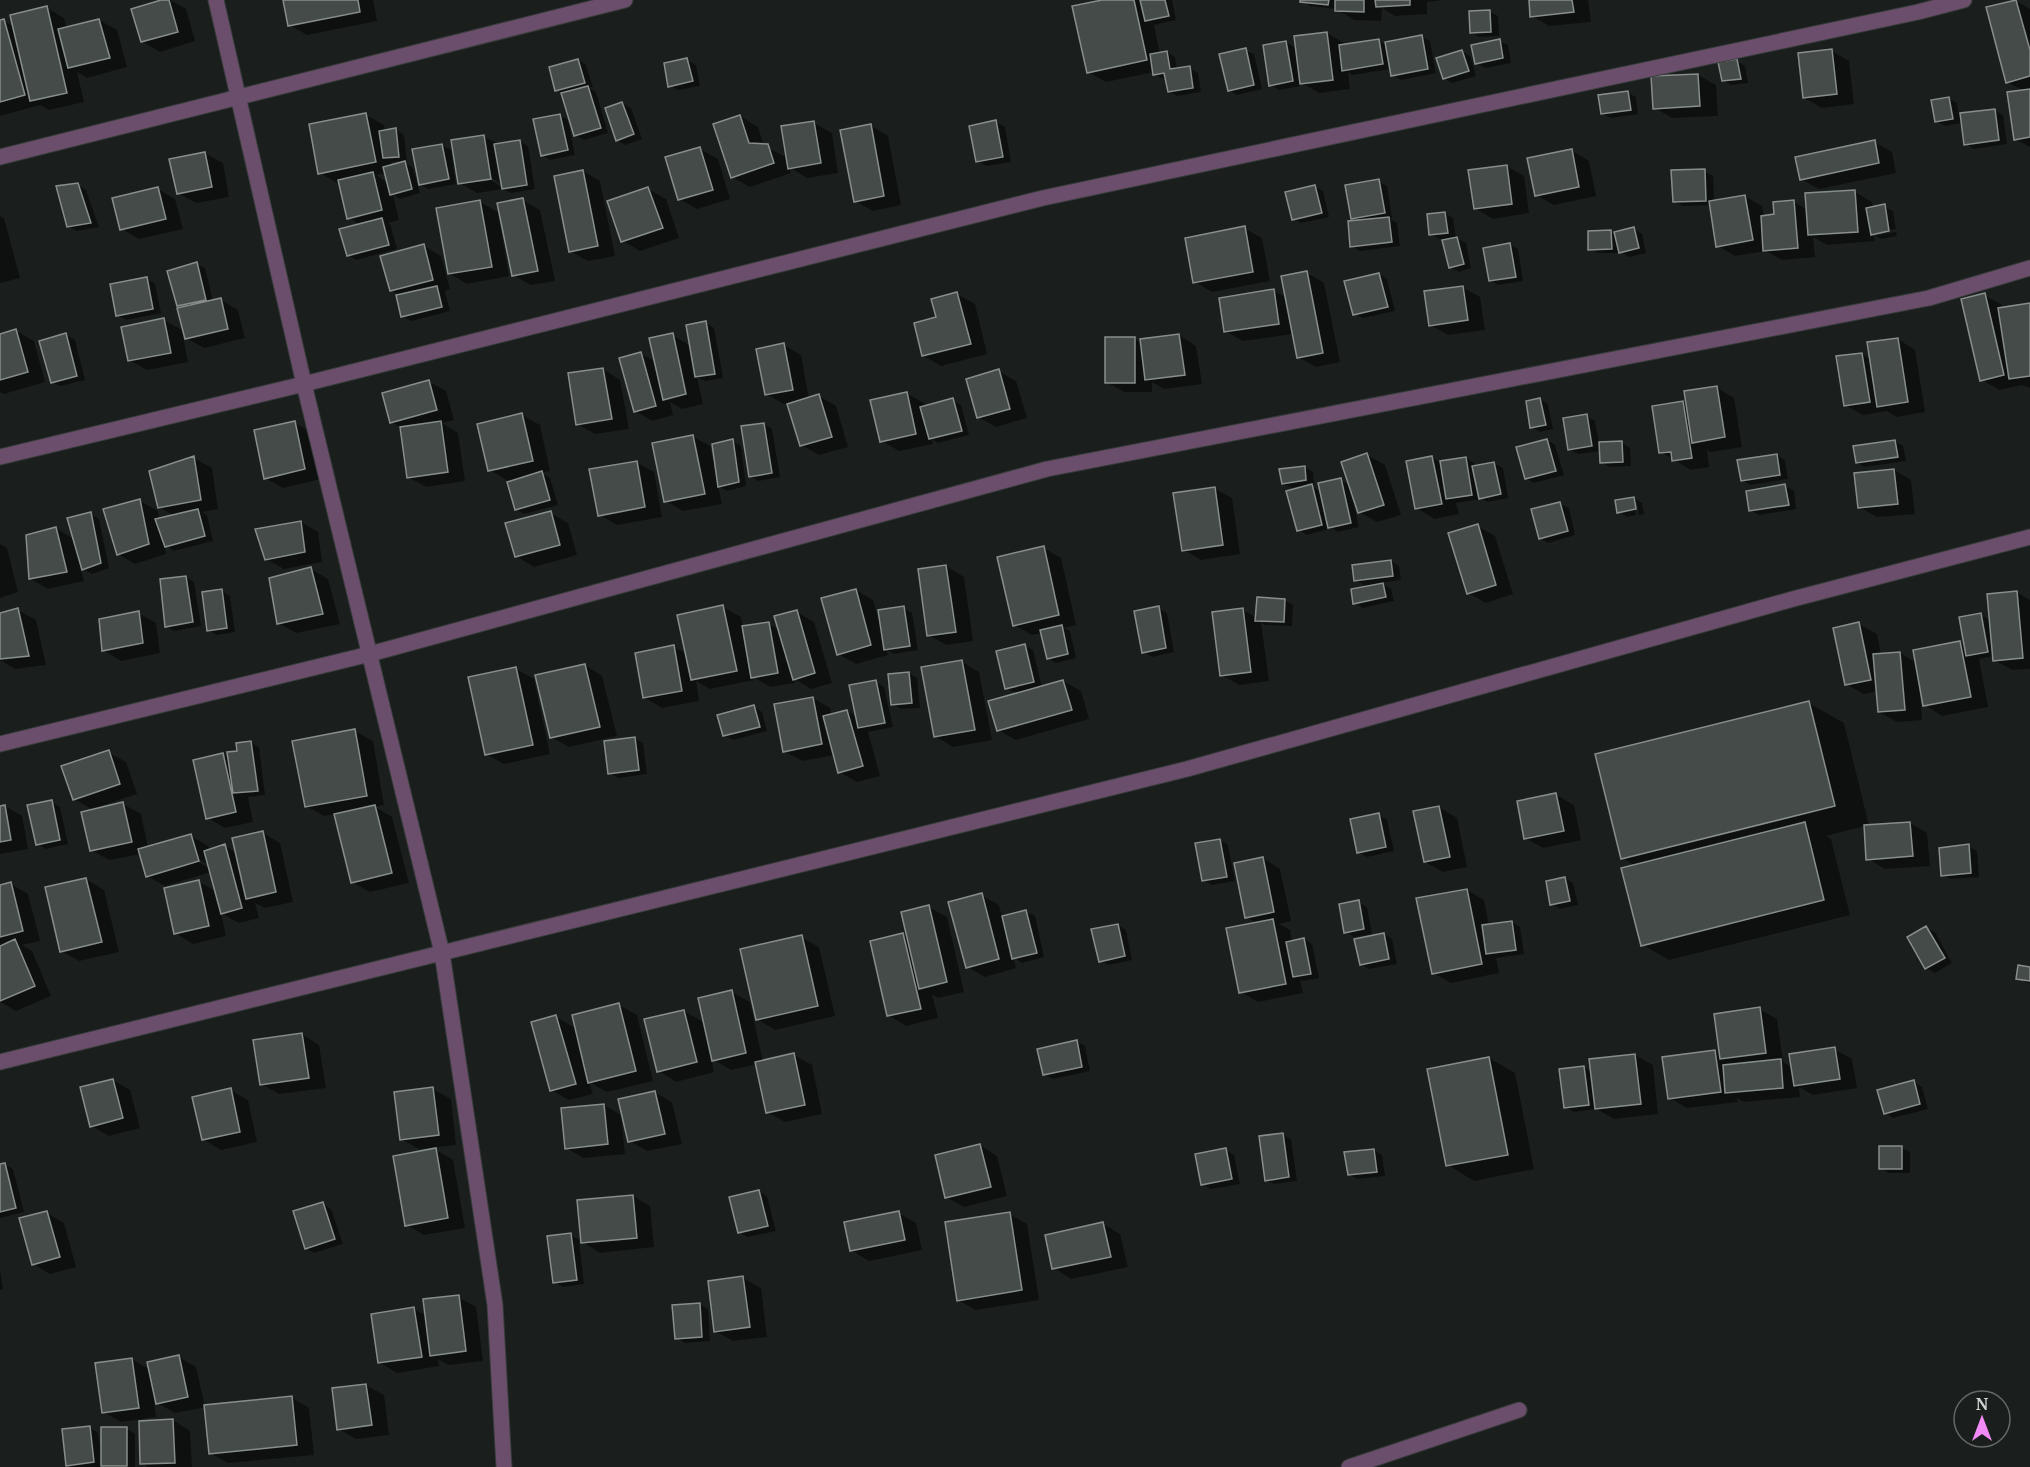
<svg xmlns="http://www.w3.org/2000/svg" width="2030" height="1467" viewBox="0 0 2030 1467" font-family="'Noto Serif',serif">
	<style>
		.shadow { fill: #0007; fill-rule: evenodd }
		.building { fill: #454b49; stroke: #878e8b; stroke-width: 1.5 }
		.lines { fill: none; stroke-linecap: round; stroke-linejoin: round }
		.minor-casing { stroke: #373c3a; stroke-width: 17 }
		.minor { stroke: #6b4e6b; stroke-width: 15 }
	</style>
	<rect width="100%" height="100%" fill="#1a1f1d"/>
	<path class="shadow" d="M166,0H170L186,9L195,41L160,52L142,41Z
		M285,0H373L377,21L307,35L290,25Z
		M1110,0H1172L1176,20L1154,25L1160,54L1167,52L1175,57L1177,69L1189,68L1198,73L1201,92L1177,96L1169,91L1167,78L1163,79L1155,74L1154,72L1106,82L1088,72Z
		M1302,0H1443L1427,2V14L1395,16L1382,8L1381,21L1354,20L1336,9L1310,6Z
		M1530,0H1588L1591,22L1549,26L1532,16Z
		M2016,1L2030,9V147L2015,139L2024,91L2007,82Z
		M47,8L64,18L67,29L99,20L117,30L127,67L87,78L77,72L84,102L49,110L40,105L0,116V22L4,21L14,27Z
		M1490,12L1498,16L1499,36L1479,37L1471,32Z
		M1327,33L1344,43L1345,46L1379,41L1385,44L1422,37L1430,41L1436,73L1401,80L1393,75L1391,69L1352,75L1348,72L1350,89L1319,93L1300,82V86L1279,90L1271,85L1286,42L1297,49Z
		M1499,41L1508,45L1511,63L1485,68L1477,63Z
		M1245,50L1254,54L1262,89L1237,95L1229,90Z
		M1461,51L1470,56L1476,76L1452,83L1444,78Z
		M1832,51L1849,61L1854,104L1822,108L1804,98Z
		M578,60L586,65L593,87L589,88L596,92L608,133L584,140L575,135L563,94L557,90Z
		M687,60L696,65L700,86L678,90L670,86Z
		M1737,61L1745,66L1748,83L1731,85L1723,80Z
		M1698,75L1716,85L1718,116L1672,118L1655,108Z
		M1628,93L1636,97L1638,114L1611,118L1602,113Z
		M1948,98L1957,103L1959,115L1994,110L2003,115L2007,144L1974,149L1966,144L1963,123L1945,126L1936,121Z
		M622,103L631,108L642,139L625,145L617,140Z
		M366,115L384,125L385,131L396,130L404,135L407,161L391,162L392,166L405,163L413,168L420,193L400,199L393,195L399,220L388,223L390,224L397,249L356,260L348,255L361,225L349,218L340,182L337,183L320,173ZM386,173L388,183L376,175Z
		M559,115L568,120L575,155L550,160L542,155Z
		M740,116L758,127L764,146L788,158L814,123L832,133L838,173L807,178L789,167L791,173L750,187L732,177Z
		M996,122L1005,127L1011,162L986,166L978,161Z
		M870,125L888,136L901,205L873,211L855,201Z
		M483,136L498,144L519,141L528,146L535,189L511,193L504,189L477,193L460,183ZM485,174L502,184V187L484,176Z
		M1874,142L1892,152L1896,173L1819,189L1801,179Z
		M442,145L451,150L456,184L428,189L420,184Z
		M700,149L718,159L730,199L697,209L679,199Z
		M1571,150L1589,161L1596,196L1554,205L1536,195Z
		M205,153L223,163L229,197L196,203L178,193Z
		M1506,166L1524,176L1529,213L1493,219L1475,208Z
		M583,171L600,181L615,256L588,261L570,251Z
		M1704,171L1713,176L1714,201L1744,196L1762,206L1764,217L1775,216L1794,202L1808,210L1855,192L1872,202L1873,208L1884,206L1893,211L1896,229L1878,232V235L1896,232L1897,236L1881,239L1874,235L1875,241L1827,245L1813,237L1815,257L1782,260L1766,251L1735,256L1718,246L1711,205L1683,206L1674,201Z
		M1378,181L1387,186L1392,218H1389L1397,223L1400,246L1360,251L1352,246L1358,222L1352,218Z
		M78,185L86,190L99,227L77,231L68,226Z
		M1315,187L1323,191L1329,217L1301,223L1293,219Z
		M158,189L175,199L183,229L139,239L122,229Z
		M648,189L666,199L679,238L640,251L623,241Z
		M522,200L540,210L555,281L531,285L513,275Z
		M480,202L498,212L509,276L467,284L449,273Z
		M1445,213L1453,218L1456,238L1466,243L1471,268L1459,272L1450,267L1443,239H1439L1431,234Z
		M0,216L4,218L20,278L0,283Z
		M1244,228L1262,238L1270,281L1212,292L1195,282Z
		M1634,229L1642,234L1646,253L1629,257L1619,251L1620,253H1598L1590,249L1611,232L1616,235Z
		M1509,244L1518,249L1523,281L1498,285L1490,280Z
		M424,246L441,256L450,289L445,291L450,311L411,321L402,316L401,296L391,290Z
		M197,264L205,268L213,301L221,300L238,310L245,338L204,348L183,336L188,362L147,370L129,360L164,320L184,331L183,308L178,305Z
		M1307,273L1324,283L1340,362L1316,367L1298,357L1294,334L1243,341L1225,331L1274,291L1287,298Z
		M1379,274L1387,279L1395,311L1363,318L1354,314Z
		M147,279L155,284L161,313L126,320L117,315Z
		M1462,287L1480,297L1485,330L1448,335L1430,325Z
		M957,294L975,304L987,354L941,366L924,356L937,319Z
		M1984,295L2002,305L2003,309L2030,305V388L2022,385L1999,390L1982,380Z
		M706,323L714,328L723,378L705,381L697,377L703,404L682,409L670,402L673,415L652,421L635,411L641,354L656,362L672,335L691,346Z
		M16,331L34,341L45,382L4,394L0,392V336Z
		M66,335L75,340L85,380L60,386L52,382Z
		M1179,335L1196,346L1202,384L1164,389L1152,382V392H1124L1106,382L1135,339L1142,343Z
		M1898,339L1915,350L1925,412L1896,417L1887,411L1863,415L1845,405L1862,354L1871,359Z
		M784,345L801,355L809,399L819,396L836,406L848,447L819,455L801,445L789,403L784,404L766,394Z
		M603,369L620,380L629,429L595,434L577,424Z
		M998,371L1016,381L1027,418L996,427L978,417Z
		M428,381L446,391L454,420L442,423L458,433L465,481L426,487L408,477L402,428L391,422Z
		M1716,387L1734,398L1742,447L1711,452L1707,450L1709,467L1691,470L1661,452L1683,403L1688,405Z
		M906,393L924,403L925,407L952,400L961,405L969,435L938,443L932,439L933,444L899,451L882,441Z
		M1540,399L1548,404L1553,429L1540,432L1532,427Z
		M522,415L540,425L550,471L542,473L550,478L558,505L524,514L516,509L508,481L490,470Z
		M1587,416L1595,421L1599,443H1622L1630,448L1631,466L1610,467L1601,462V451L1578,454L1569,449Z
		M295,423L312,433L321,479L283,488L265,478Z
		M764,424L772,429L780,477L758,481L750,476Z
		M692,436L710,446L713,460L733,441L741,446L746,486L727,491L718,486L722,504L683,511L666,501Z
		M1547,440L1555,445L1564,475L1534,483L1526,478Z
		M1895,441L1903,446L1906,461L1865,467L1857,463Z
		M1367,455L1385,465L1401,515L1377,522L1359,512L1354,496L1352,497L1359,527L1338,532L1332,528L1307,535L1299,530L1300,487L1291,488L1283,483L1305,467L1313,472L1314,485H1310L1321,492L1340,480L1350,485Z
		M1777,455L1785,460L1788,479L1750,485L1742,480Z
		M1432,457L1441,463L1466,458L1474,463L1475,467L1494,463L1503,468L1508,498L1488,502L1482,499L1456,503L1459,514L1434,519L1417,508Z
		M194,458L212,468L218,509L202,512L207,515L213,541L174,551L165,545L166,554L135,564L118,554L140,501L158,511L159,519L175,516L159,507Z
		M636,462L654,472L662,517L617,525L600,515Z
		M1894,470L1911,480L1915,514L1877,517L1859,507Z
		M1785,486L1794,491L1796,509L1759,515L1750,510Z
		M1214,488L1232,498L1240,554L1201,560L1184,550Z
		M1634,498L1642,503L1644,514L1639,515L1637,502H1633L1636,515L1627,517L1619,512Z
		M1560,504L1569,508L1575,535L1548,543L1540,538Z
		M550,513L568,523L577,555L534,567L516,556Z
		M91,514L99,519L109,568L92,574L80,567L84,581L48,589L31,579L56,528L75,540Z
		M301,522L318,532L322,562L284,569L266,559Z
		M1477,526L1495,536L1513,594L1486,603L1468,593Z
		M0,544L7,548L18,592L0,598Z
		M1044,548L1061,558L1076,625L1064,628L1070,631L1076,658L1056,663L1048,658L1042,633L1032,635L1014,625Z
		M1391,561L1399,566L1401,580L1380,583L1391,589L1394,601L1363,608L1355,603L1368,587L1355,580Z
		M946,566L964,577L973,641L946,645L929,635Z
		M311,569L328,579L340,624L296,633L278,623Z
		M186,577L194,582L201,626L174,631L166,626Z
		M856,590L873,600L878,618L904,608L912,613L918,650L894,654L887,650L888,655L856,664L838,654Z
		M222,591L230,596L235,632L217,635L209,630Z
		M2016,592L2030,600V669L2012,670L1994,660V656L1979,659L1988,707L1942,716L1925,705L1922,693H1920L1922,720L1897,722L1879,712L1878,691L1864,694L1846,684L1859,624L1877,634L1881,655L1900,653L1917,663L1960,643L1965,646L1981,615L1991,621Z
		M1284,600L1293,605L1292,626L1265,625L1261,622L1269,681L1239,685L1222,675L1243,610L1257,618Z
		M723,607L741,617L743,628L769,624L780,630L797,612L814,622L832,683L811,689L795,679V683L770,687L753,677L754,680L710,689L696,681L699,701L662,708L644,697L674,647L687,654Z
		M1158,608L1167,613L1174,652L1152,657L1144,652Z
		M18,610L36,620L46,665L15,669L0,660V615Z
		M138,613L156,623L160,653L121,661L103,650Z
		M1025,646L1033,650L1042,687L1063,681L1081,691L1089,719L1016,740L998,730L1018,694L1006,688Z
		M961,661L979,672L992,740L953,747L935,736Z
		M585,665L602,676L617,736L569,747L551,737Z
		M516,669L534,679L550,754L504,764L486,754Z
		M909,673L917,678L920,708L901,709L893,704Z
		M876,682L884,687L893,727L868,732L880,776L857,782L839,772L835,755L802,761L784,751L813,698L830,708L832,716L847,711L857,717Z
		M1809,703L1844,723L1869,826L1910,823L1927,833L1930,866L1885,869L1868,859L1865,826L1826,836L1831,839L1850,915L1669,960L1643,945L1636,866L1622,858Z
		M754,707L762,712L767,731L733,740L724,735Z
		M355,731L373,741L384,805L375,807L392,817L409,883L370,892L352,882L336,814L324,816L306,806Z
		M634,738L643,743L647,774L618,778L610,773Z
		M250,742L259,747L265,795L248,797L253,822L225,828L208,818L222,755L230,759Z
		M108,752L126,762L137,794L101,806L102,808L123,804L141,814L148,848L191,836L208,846L210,850L225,846L237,853L263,833L280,843L293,902L265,908L255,903L259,918L239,923L221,913L226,936L193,944L175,933L199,882L216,891L211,872L165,886L147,876L141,854L109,860L91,850L93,810L74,799ZM193,856L209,865V868L192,858Z
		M1556,795L1574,805L1581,840L1543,848L1525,838Z
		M51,802L60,807L68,844L46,849L38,844Z
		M5,806L22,816L28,849L0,854V807Z
		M1439,807L1457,818L1467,867L1443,872L1425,862Z
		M1379,815L1387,820L1394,851L1367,857L1358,852Z
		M1220,840L1228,845L1235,881L1212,885L1204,880Z
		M1968,846L1977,851L1979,877L1951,879L1943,875Z
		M1263,858L1280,869L1291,921L1279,924L1290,930L1292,942L1304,939L1312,944L1319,978L1303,981L1300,980L1303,993L1258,1002L1241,992L1257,923L1246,917Z
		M1565,878L1573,883L1578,905L1560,909L1552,904Z
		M86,879L104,890L119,952L79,961L61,951Z
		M11,884L28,894L40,941L22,945L32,951L51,996L16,1011L0,1002V887Z
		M1467,890L1484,900L1489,925L1512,922L1520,927L1524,954L1496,958L1499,973L1451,983L1433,973Z
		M981,895L999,905L1002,917L1026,912L1035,916L1044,957L1022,963L1013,957L1016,968L985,977L968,967Z
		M1358,902L1367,907L1372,934L1354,937L1346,932Z
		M929,907L947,917L964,992L938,998L932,994L938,1018L906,1026L888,1015L903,935L909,938Z
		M1118,925L1126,930L1132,960L1109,965L1100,961Z
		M1926,928L1935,932L1952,963L1935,973L1926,968Z
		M1384,934L1392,939L1397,964L1369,969L1361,964Z
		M801,937L819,947L835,1016L775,1030L757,1019Z
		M2030,969V984L2018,978Z
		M732,992L750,1002L763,1062L794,1055L812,1065L822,1114L785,1122L767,1112L757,1064L731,1070L711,1058L714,1072L676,1082L659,1071L684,1011L705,1023Z
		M619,1005L637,1015L653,1081L607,1092L589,1082L593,1094L569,1100L551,1090L556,1017L577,1029Z
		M1759,1009L1777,1019L1783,1062L1793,1068L1834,1049L1852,1059L1857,1088L1813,1095L1799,1087L1800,1097L1744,1102L1737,1098L1738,1102L1687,1108L1670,1098L1715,1051L1721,1055Z
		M302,1034L319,1045L326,1088L279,1094L261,1084Z
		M1076,1041L1085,1046L1090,1071L1053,1079L1044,1074Z
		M1635,1055L1653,1065L1658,1114L1614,1119L1597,1109L1574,1112L1566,1107L1584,1067L1592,1072Z
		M1489,1058L1515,1073L1534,1169L1474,1181L1448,1165Z
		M113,1080L130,1090L140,1128L109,1136L91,1126Z
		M1914,1082L1922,1087L1928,1109L1893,1118L1885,1113Z
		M433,1089L451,1099L456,1145L419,1149L401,1139Z
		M230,1090L248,1100L257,1142L221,1150L203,1139Z
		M654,1092L672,1102L682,1144L647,1151L630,1141Z
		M604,1105L621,1115L625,1154L584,1158L566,1148Z
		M1283,1135L1291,1139L1297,1181L1274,1184L1266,1180Z
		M980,1145L997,1156L1007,1196L964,1207L946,1197Z
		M1902,1148L1910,1152V1173H1889L1880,1168Z
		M436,1150L453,1160L465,1228L424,1235L407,1225Z
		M1226,1150L1234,1155L1240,1184L1211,1189L1202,1184Z
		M1374,1150L1382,1155L1385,1176L1357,1179L1349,1174Z
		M5,1165L13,1169L24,1212L0,1218V1166Z
		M759,1191L767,1196L776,1231L747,1237L739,1232Z
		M633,1196L650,1206L654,1247L600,1253L583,1242Z
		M323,1204L331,1209L343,1244L314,1253L306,1248Z
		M47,1213L64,1223L76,1267L50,1274L33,1264Z
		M898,1213L916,1223L922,1250L869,1261L851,1250Z
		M1009,1214L1027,1224L1039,1300L976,1310L958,1300Z
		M1103,1224L1120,1234L1128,1267L1071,1279L1054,1268Z
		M570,1235L579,1240L584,1284L563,1287L555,1282Z
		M0,1270L3,1289L0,1290Z
		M743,1278L761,1288L767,1337L733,1341L715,1331Z
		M458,1297L476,1307L483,1361L449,1365L438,1359L439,1366L397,1373L379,1362L414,1309L427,1316Z
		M699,1304L708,1309L710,1341L685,1343L677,1338Z
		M179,1357L196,1367L205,1407L292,1398L309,1408L314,1455L228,1463L210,1453L206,1407L175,1413L157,1403L155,1392H153L156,1417L121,1422L103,1412L132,1359L150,1370Z
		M366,1385L384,1395L389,1435L356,1439L339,1429Z
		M173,1420L190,1431L192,1467H148L142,1463Z
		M90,1428L98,1433L101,1453L127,1429L135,1434V1467H71L67,1465Z"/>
	<path class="building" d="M161,0H169L178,32L141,42L131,9Z
		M283,0H358L360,12L288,26Z
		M1102,0H1134L1147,60L1087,73L1072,6Z
		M1140,0H1165L1169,16L1145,21Z
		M1300,0H1329L1328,5L1300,2Z
		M1335,0H1364V12L1335,11Z
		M1375,0H1410V5L1376,7Z
		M1529,0H1572L1574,12L1530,17Z
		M2016,0L2030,50V76L2006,83L1986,7Z
		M47,6L67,93L30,101L10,15Z
		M1490,10L1491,32L1470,33L1469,11Z
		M4,19L25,95L0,102V20Z
		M99,19L110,58L68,68L58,29Z
		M1327,32L1333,80L1300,84L1294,36Z
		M1422,35L1428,69L1391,76L1385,42Z
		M1379,39L1383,64L1342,71L1339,45Z
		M1500,39L1503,58L1475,64L1471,45Z
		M1286,41L1293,81L1269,86L1263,45Z
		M1246,48L1254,85L1228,91L1219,54Z
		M1832,49L1837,94L1803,98L1798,53Z
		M1462,50L1469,71L1443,79L1436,58Z
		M1167,51L1170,69L1190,66L1193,88L1168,92L1164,73L1153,75L1150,54Z
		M687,58L693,81L668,87L664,63Z
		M578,59L585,83L555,91L549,67Z
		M1737,59L1741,79L1722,81L1718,62Z
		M1698,74L1700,106L1653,109L1651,76Z
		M588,86L601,128L574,136L561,93Z
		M2030,89V137L2014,140L2007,92Z
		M1628,91L1631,110L1601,114L1598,95Z
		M1949,97L1953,119L1935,122L1931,100Z
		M622,102L634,134L616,141L605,108Z
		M1995,109L1999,140L1964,145L1960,113Z
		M366,113L376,162L318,174L309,124Z
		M560,114L568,150L541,156L533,119Z
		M740,115L749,143L768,144L774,163L731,178L713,124Z
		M996,120L1003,157L976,162L969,126Z
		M814,121L821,163L788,169L781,126Z
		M871,124L884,196L854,202L840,130Z
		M396,128L399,157L383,158L379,131Z
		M484,135L491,179L458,184L451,140Z
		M520,140L527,185L502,189L494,144Z
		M1875,140L1879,163L1800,180L1795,157Z
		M442,144L449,179L419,185L412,149Z
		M700,147L713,190L678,200L665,157Z
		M1572,149L1579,187L1535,196L1527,158Z
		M205,152L212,187L177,194L169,159Z
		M405,161L412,189L390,195L383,167Z
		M1507,165L1512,204L1474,209L1468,170Z
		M1705,169L1706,201L1673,202L1671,170Z
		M583,170L598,246L569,252L554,176Z
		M373,172L382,210L347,219L338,180Z
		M1379,179L1385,213L1351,219L1345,185Z
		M78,183L91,223L67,227L56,186Z
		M1315,185L1322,213L1292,220L1285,192Z
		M158,187L166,219L120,230L112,198Z
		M648,187L663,228L621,242L607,201Z
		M1855,190L1858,232L1808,235L1805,193Z
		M1745,195L1753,240L1716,247L1709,201Z
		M523,198L538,271L512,276L497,203Z
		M480,200L492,267L448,274L436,208Z
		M1794,200L1798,248L1763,251L1761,216L1774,214L1773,202Z
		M1885,204L1889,231L1871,235L1866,208Z
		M1445,212L1448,233L1429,235L1427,214Z
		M1389,217L1392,242L1350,247L1348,221Z
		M382,218L389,245L347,256L339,229Z
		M1245,226L1253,272L1193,283L1185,238Z
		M1634,227L1639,248L1619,253L1614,232Z
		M1611,230L1612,249L1588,250V231Z
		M1457,237L1464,264L1449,268L1442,240Z
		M1510,243L1516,277L1489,281L1483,248Z
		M424,244L433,280L390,291L380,256Z
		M197,262L206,300L177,306L167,271Z
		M1307,271L1323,353L1297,358L1281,276Z
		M1379,273L1388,307L1353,315L1344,281Z
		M147,277L153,309L116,316L110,284Z
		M437,286L442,307L401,317L396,295Z
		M1463,286L1468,320L1429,326L1424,291Z
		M1274,289L1279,324L1224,332L1219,298Z
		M957,292L971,344L922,356L914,323L936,317L931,299Z
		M1985,293L2004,375L1980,381L1961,299Z
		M221,298L228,329L185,339L177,308Z
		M2030,303V376L2009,379L1998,308Z
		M164,318L171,353L128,361L121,327Z
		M706,321L715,374L695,377L686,325Z
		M16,329L28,372L0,380V334Z
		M66,333L77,376L51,383L39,341Z
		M673,333L686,394L663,400L649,338Z
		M1179,334L1185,375L1145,380L1140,339Z
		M1105,337H1135V383H1105Z
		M1898,338L1908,402L1877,407L1867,342Z
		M784,343L793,390L765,395L756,349Z
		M641,352L656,406L634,412L619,358Z
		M1862,353L1870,402L1844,406L1836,356Z
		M603,368L612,419L576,425L568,373Z
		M999,369L1010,409L977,418L966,379Z
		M429,380L437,410L390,423L382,393Z
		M1717,386L1725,437L1692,443L1684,391Z
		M907,392L916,434L880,442L870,400Z
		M819,394L832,437L800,446L787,404Z
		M953,398L962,431L929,439L920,407Z
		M1540,398L1546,425L1530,428L1526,401Z
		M1683,401L1692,458L1672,461L1671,452L1659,453L1652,406Z
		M522,413L533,461L488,471L477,424Z
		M1587,414L1592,446L1568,450L1563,418Z
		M295,421L305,469L264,479L254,430Z
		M441,421L448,472L407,478L400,427Z
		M764,423L772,473L749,477L741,426Z
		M693,435L705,494L664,502L652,443Z
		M733,439L739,482L718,487L712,444Z
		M1547,439L1556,471L1525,479L1516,447Z
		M1895,440L1898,457L1856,463L1853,446Z
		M1622,441L1623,462L1600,463L1599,442Z
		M1367,453L1384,505L1358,513L1341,462Z
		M1777,454L1780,475L1741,481L1737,460Z
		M194,456L201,500L158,508L149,471Z
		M1432,456L1442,504L1415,509L1406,461Z
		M1466,457L1472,495L1446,499L1440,461Z
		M637,461L645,507L598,516L589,469Z
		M1494,462L1501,494L1479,499L1472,466Z
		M1305,466L1306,480L1282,484L1279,469Z
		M1894,469L1898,504L1858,508L1854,473Z
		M542,471L550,500L515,510L507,482Z
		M1341,478L1351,523L1328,528L1318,483Z
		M1312,484L1322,525L1297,531L1286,491Z
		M1785,484L1789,505L1749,511L1746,491Z
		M1215,487L1223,545L1182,551L1173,493Z
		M1634,497L1636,509L1617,513L1615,500Z
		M140,499L149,544L117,555L103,509Z
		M1560,502L1568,531L1539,539L1531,509Z
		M198,509L205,536L165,547L155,519Z
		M551,511L560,545L515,557L505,523Z
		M91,512L101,563L82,570L67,518Z
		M301,521L305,552L265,560L255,529Z
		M1478,524L1496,585L1467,594L1448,533Z
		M56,527L67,572L29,579L26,535Z
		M1044,546L1059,615L1013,626L997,557Z
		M1391,560L1393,576L1354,581L1352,565Z
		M946,565L956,632L927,636L918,569Z
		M311,567L323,614L277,624L269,578Z
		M186,576L193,622L165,627L160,579Z
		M1383,583L1386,597L1353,604L1351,589Z
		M222,589L227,628L207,631L202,592Z
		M856,589L871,645L837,655L821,598Z
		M2017,591L2023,658L1993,661L1987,594Z
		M1257,597L1285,599L1284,622L1255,621Z
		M723,605L737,671L691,680L677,615Z
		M904,606L910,646L884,650L878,610Z
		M1159,606L1166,648L1142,653L1134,611Z
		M18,608L29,656L0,659V613Z
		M1243,608L1251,672L1220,676L1212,612Z
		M797,610L815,673L793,680L774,616Z
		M139,611L143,643L102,651L99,619Z
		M1981,613L1988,652L1966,656L1959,617Z
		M769,622L778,673L751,678L742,626Z
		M1859,622L1871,680L1845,685L1833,628Z
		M1062,625L1068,654L1047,659L1040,630Z
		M1960,641L1971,697L1923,706L1913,650Z
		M1025,644L1034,682L1005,689L996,651Z
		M674,645L682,691L643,698L635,653Z
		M1900,652L1905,710L1878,712L1873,654Z
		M962,660L975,730L934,737L921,667Z
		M585,664L600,727L550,738L535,675Z
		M516,667L533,745L485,755L468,677Z
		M909,672L912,703L891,705L888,674Z
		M876,680L885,723L858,728L849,685Z
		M1063,680L1072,710L997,731L988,701Z
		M813,697L822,744L783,752L774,704Z
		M1809,701L1835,806L1621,859L1595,754Z
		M754,705L760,727L723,736L717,715Z
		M847,710L863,766L838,773L823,716Z
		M355,729L367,796L305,807L292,741Z
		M635,737L639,770L608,774L604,741Z
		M251,741L258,791L233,793L227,752L237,751L236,743Z
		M109,750L120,784L73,800L61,766Z
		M223,753L236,812L206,819L193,760Z
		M1556,793L1564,831L1524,839L1517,801Z
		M52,800L60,840L36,845L27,805Z
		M123,802L132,842L90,851L81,812Z
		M5,805L11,840L0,842V806Z
		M375,805L392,873L351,883L334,814Z
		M1439,806L1450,857L1424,862L1413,811Z
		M1379,813L1386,847L1357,853L1350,819Z
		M1805,822L1824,900L1641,946L1621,868Z
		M1910,822L1913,856L1866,860L1864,825Z
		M263,831L276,892L246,899L232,838Z
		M191,834L199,861L146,877L138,849Z
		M1220,839L1227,877L1202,881L1195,843Z
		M225,844L242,908L221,914L204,851Z
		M1969,844L1971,873L1941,876L1939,848Z
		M1263,857L1274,912L1245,918L1234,863Z
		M1565,877L1570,901L1550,905L1546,881Z
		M86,878L102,942L60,952L45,887Z
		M199,880L209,926L174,934L164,888Z
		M11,882L23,931L0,937V885Z
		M1467,889L1482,964L1432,974L1416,898Z
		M982,893L999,959L966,968L948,902Z
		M1359,900L1364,929L1344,933L1339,904Z
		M929,905L947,982L919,989L901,912Z
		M1026,910L1037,953L1012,959L1002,916Z
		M1273,919L1286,984L1239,993L1226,928Z
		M1512,921L1516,950L1486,954L1482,925Z
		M1118,924L1125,956L1099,962L1091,929Z
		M1926,926L1945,958L1925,969L1907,937Z
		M903,933L921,1009L887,1016L870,941Z
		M1384,933L1389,959L1360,965L1354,939Z
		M802,935L818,1006L756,1020L740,949Z
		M1304,938L1311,974L1293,977L1286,942Z
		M15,939L35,986L0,1001V946Z
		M2018,965L2030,967V981L2016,979Z
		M732,990L746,1053L712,1061L698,998Z
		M619,1003L636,1071L588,1083L572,1015Z
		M1760,1007L1766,1053L1720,1059L1714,1014Z
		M684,1010L697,1062L657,1072L644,1019Z
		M556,1015L576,1084L550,1091L531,1022Z
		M302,1033L309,1078L260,1085L253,1040Z
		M1077,1040L1082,1067L1043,1075L1037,1049Z
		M1835,1047L1840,1079L1794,1086L1789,1054Z
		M1715,1050L1721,1092L1668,1099L1662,1057Z
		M794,1053L805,1105L766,1113L755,1062Z
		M1635,1054L1641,1104L1595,1109L1589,1059Z
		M1489,1057L1508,1155L1446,1166L1427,1069Z
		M1781,1059L1783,1088L1725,1093L1723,1065Z
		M1584,1066L1589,1105L1564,1108L1559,1069Z
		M113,1079L123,1118L90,1127L80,1087Z
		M1914,1080L1920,1104L1884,1114L1877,1090Z
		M433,1087L439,1135L400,1140L394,1092Z
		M231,1088L240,1132L202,1140L192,1097Z
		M655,1091L665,1134L628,1142L618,1099Z
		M604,1104L608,1144L565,1149L561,1108Z
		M1283,1133L1289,1177L1265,1181L1259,1136Z
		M980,1144L991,1187L945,1198L935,1155Z
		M1879,1146H1902V1169H1879Z
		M436,1148L448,1218L405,1226L393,1156Z
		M1226,1148L1232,1179L1201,1185L1195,1154Z
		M1374,1149L1377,1172L1348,1175L1344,1152Z
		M5,1163L16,1208L0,1212V1164Z
		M759,1190L768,1226L738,1233L729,1197Z
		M633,1195L637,1238L581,1243L577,1200Z
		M323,1202L335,1239L305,1249L293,1211Z
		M47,1211L60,1257L32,1265L19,1218Z
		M899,1211L905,1240L850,1251L844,1222Z
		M1010,1212L1022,1290L957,1301L945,1222Z
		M1103,1222L1111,1257L1052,1269L1045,1235Z
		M571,1233L577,1280L553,1283L547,1236Z
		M743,1276L750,1327L714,1332L708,1281Z
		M459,1295L466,1351L430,1356L423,1299Z
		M700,1303L702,1337L675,1339L672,1305Z
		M414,1307L422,1357L378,1363L371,1314Z
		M179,1355L188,1397L156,1404L147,1362Z
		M132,1358L139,1408L102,1413L95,1363Z
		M366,1384L372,1425L337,1430L332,1388Z
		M292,1396L297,1445L209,1454L204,1405Z
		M173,1419L175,1463L140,1464L139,1421Z
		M90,1426L94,1462L66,1466L62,1429Z
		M101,1427H127V1466H101Z"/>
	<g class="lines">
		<defs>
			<path id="minor" d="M216,0L304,384L442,953L495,1305L504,1467
				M0,157L625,0
				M0,457L304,384L1043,198L1918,12L1964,0
				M0,744L370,654L1047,469L1929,298L2030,268
				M0,1062L1187,769L1793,599L2030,537
				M1349,1467L1519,1410"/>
		</defs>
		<use href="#minor" class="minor-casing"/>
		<use href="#minor" class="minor"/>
	</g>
	<g transform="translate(1982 1419)"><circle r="28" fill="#1a1f1d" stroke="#636866" stroke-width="1.5"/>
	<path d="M0-4.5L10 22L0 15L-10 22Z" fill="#f18af4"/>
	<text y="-9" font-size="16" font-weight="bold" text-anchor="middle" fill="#d1d5d3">N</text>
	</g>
</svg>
